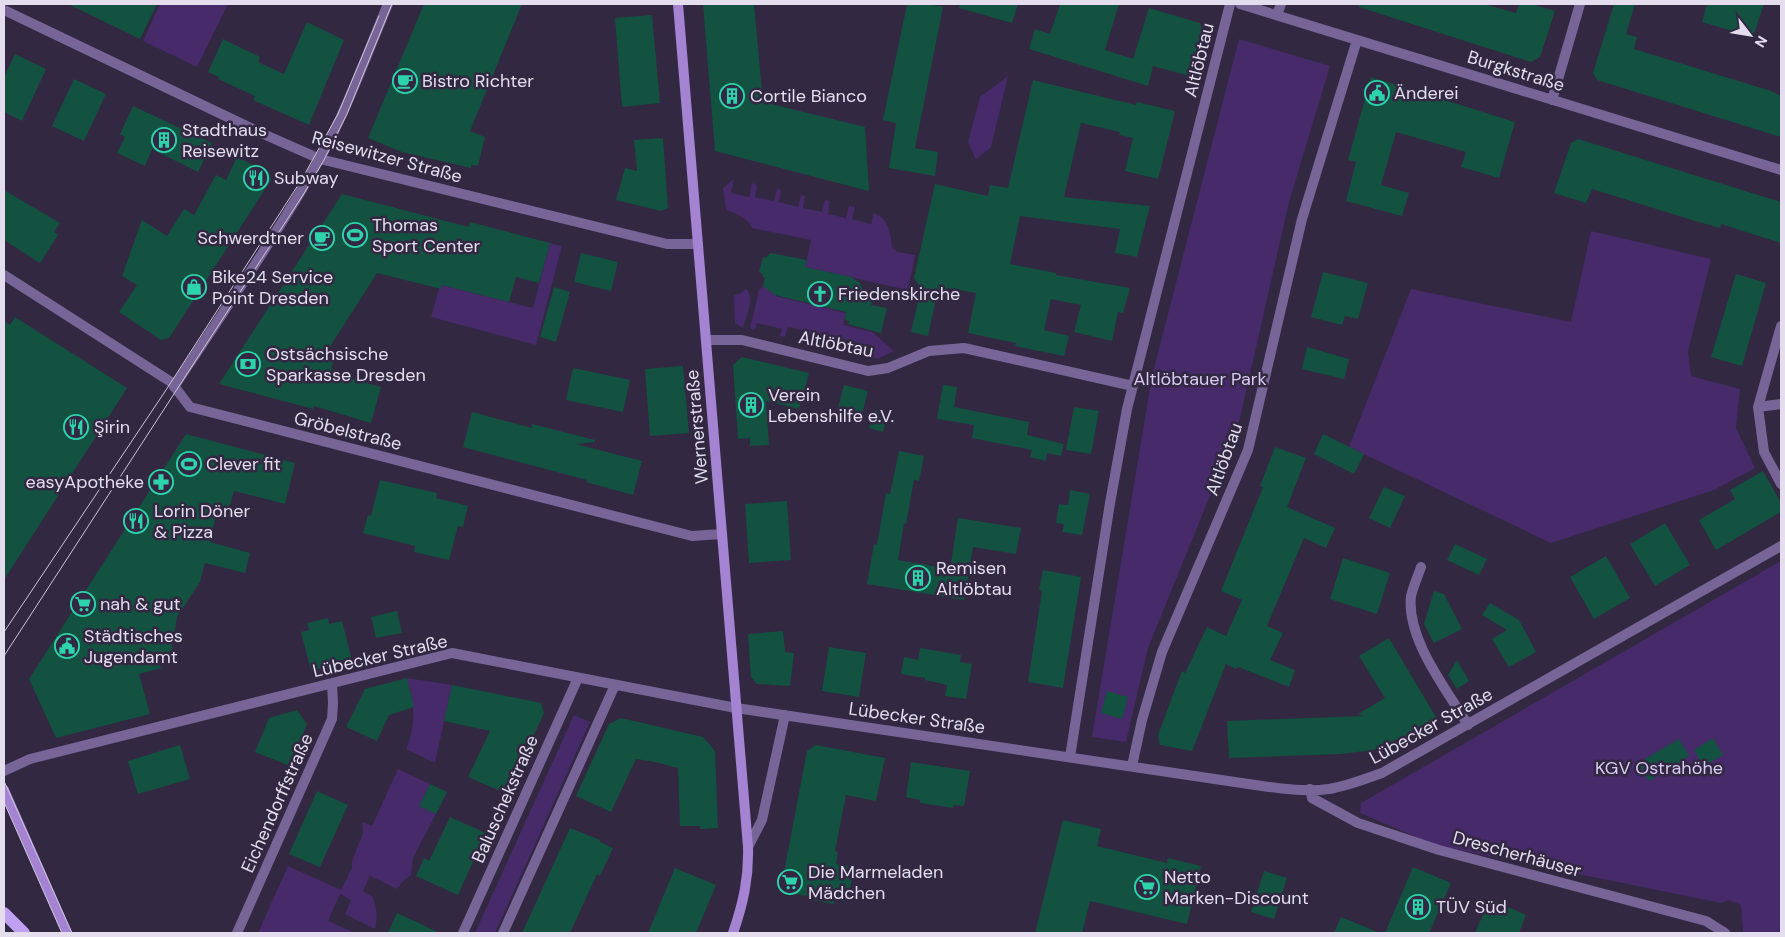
<svg xmlns="http://www.w3.org/2000/svg" width="1785" height="937" viewBox="0 0 1785 937" font-family="'DM Sans',sans-serif">
	<style>
		.green { fill: #462a6a }
		.building { fill: #135141 }
		.lines { fill: none; stroke-linecap: round; stroke-linejoin: round }
		.street { stroke: #786597; stroke-width: 10 }
		.secondary { stroke: #a383d2; stroke-width: 10 }
		.primary { stroke: #bfa0f1; stroke-width: 12 }
		.tram { stroke: #cbc4d6; stroke-width: 1 }
		.labels { text-anchor: middle; dominant-baseline: central; stroke-width: 5; stroke-linejoin: round; paint-order: stroke }
		.street-label { font-size: 18px; fill: #e3ddee; stroke: #322842 }
		.poi-label { font-size: 18px; fill: #e3ddee; stroke: #322842; text-anchor: start }
		.park-label { font-size: 18px; fill: #d8caf2; stroke: #322842 }
	</style>
	<rect width="100%" height="100%" fill="#322842"/>
	<path class="green" d="M160,4H228L197,67L143,41Z
		M1239,39L1330,66L1289,202L1238,427L1148,648L1126,742L1092,737L1152,376Z
		M1008,76L991,147L977,159L975,158L968,142L980,97Z
		M734,179L731,193L749,197L752,183L757,185L755,197L774,201L777,189L781,190L779,202L798,207L801,195L805,196L803,208L822,212L825,200L830,201L828,214L846,218L849,206L855,207L852,219L871,224L874,213C889,219 891,233 892,248L898,252L915,255L908,290L805,267L811,240L752,228C746,217 738,214 726,210L723,188Z
		M1591,231L1711,259L1688,351L1691,376L1740,389L1736,428L1755,468L1714,490L1551,543L1349,447L1411,289L1571,322Z
		M550,243L562,246L536,345L431,317L439,289H441L442,285L533,308Z
		M764,286L769,290L776,292V296L846,313L843,325L872,332L894,351L877,359L871,357L873,346L862,343L859,355L855,354L857,342L838,338L835,349L830,348L833,337L814,332L811,343L805,342L807,331L788,327L785,337L780,336L782,329L757,323L755,330L750,329L759,290Z
		M746,289C756,298 746,316 743,328L735,323L734,295L739,294Z
		M1781,561V933H1743L1741,905L1729,900L1721,903L1435,845L1360,813L1361,803Z
		M407,678L452,685L435,763L406,749C417,722 414,706 407,678Z
		M574,715L590,722L495,933H475Z
		M398,769L430,784L420,806L436,814L413,858L411,875L404,880L397,889L370,876L363,891L372,896C377,907 378,917 375,929L345,914L351,900L340,894L328,921L355,933H258L288,866L341,890L352,868V861L363,833L362,822L372,826Z"/>
	<path class="building" d="M68,4H157L140,39Z
		M424,4H522L470,131L485,137L478,166L471,165V168L402,152L368,138Z
		M703,4H754L763,102L865,127L869,191L715,151Z
		M907,4H927L943,7L915,148L938,152L935,176L889,168L896,123L883,120Z
		M960,4H1018L1012,23L959,8Z
		M1060,4H1119L1105,50L1133,59L1149,8L1200,23L1202,29L1190,76L1153,66L1148,86L1029,49L1035,29L1050,34Z
		M1359,4H1484L1516,13L1519,4H1531L1555,11L1540,57L1531,62L1359,7Z
		M1614,4H1635L1626,34L1637,37L1634,49L1771,91L1781,96V137L1597,80L1593,73Z
		M1707,4H1764L1753,37L1702,22Z
		M652,15L660,103L622,107L615,18Z
		M307,22L344,40L309,125L253,100L255,96L218,79L219,77L208,72L223,39L260,57L258,62L284,74Z
		M15,54L46,69L22,121L4,112V77Z
		M1371,77L1515,122L1499,178L1461,167L1466,152L1396,132L1381,185L1409,193L1402,216L1346,201L1356,162L1348,160Z
		M74,79L106,94L84,141L52,126Z
		M1033,80L1136,105L1137,102L1175,111L1158,179L1125,171L1133,138L1119,135L1120,132L1081,123L1064,197L1150,206L1137,257L1115,253L1120,229L1020,216L1010,264L1056,273V275L1130,288L1123,313L1118,312L1112,341L1074,332L1081,305L1051,299L1044,330L1069,336L1064,356L1015,346L1016,343L968,333L976,293L948,288L947,293L938,290L928,336L911,332L921,288L914,278L935,184L988,196L990,185L1008,188Z
		M133,106L212,143L198,172L152,149L145,166L117,153L125,137L120,134Z
		M663,138L668,208L661,211L616,200L625,168L637,171L634,140Z
		M1578,139L1781,202V243L1721,224L1720,228L1692,220L1592,189L1586,203L1554,193L1571,143Z
		M237,157L269,173L271,180L169,338L161,340L119,312L137,285L122,276L142,220L167,236L184,209L194,215L216,175L226,180Z
		M4,190L60,223L54,232L58,235L40,263L4,240Z
		M342,194L469,227L470,222L550,243L539,283L516,277L509,302L442,285L441,289L377,273L324,356L334,359L331,369L339,371L338,375L381,387L371,423L314,406L313,409L219,384Z
		M581,253L618,262L611,291L574,282Z
		M771,253L807,260L805,267L851,277L860,283L867,299L873,300L871,305L887,308L881,333L848,324L849,321L845,320L846,312L775,295L763,286L765,278L763,277L762,273L759,272L763,257L765,258Z
		M1323,272L1368,283L1358,319L1345,316L1342,325L1311,317Z
		M1736,274L1766,283L1742,366L1711,357Z
		M554,287L570,292L556,342L540,337Z
		M15,317L127,388L4,580V321L10,325Z
		M1307,347L1349,359L1344,379L1302,369Z
		M742,357L809,373L799,409L766,401L769,445L750,446V438L738,439L733,365Z
		M683,366L689,433L650,436L645,369Z
		M573,368L630,380L623,412L566,400Z
		M844,385L868,391L862,414L838,408Z
		M943,385L957,387L954,407L1029,422L1027,435L1064,444L1061,456L1047,453L1046,461L1030,457L1032,450L972,438L974,425L937,419Z
		M1074,407L1099,411L1091,454L1066,450Z
		M874,410L888,413L883,432L869,428Z
		M472,412L532,428V424L595,440V442L576,444L642,461L633,495L586,482L587,480L463,447Z
		M186,434L295,463L285,504L234,491L227,516L217,509L210,542L250,553L245,573L205,563L200,582L177,617L170,660L159,663L161,668L139,674L150,714L56,738L29,679Z
		M1323,434L1364,454L1354,474L1314,454Z
		M1275,447L1306,458L1287,507L1335,528L1326,548L1304,538L1267,626L1283,633L1270,660L1295,670L1289,687L1238,667L1236,669L1226,664L1192,751L1160,745L1158,735L1182,671L1185,673L1207,627L1226,636L1242,600L1221,591L1263,487L1260,486Z
		M899,451L924,456L919,481L914,480L906,524L904,523L898,560L950,569L958,518L1021,528L1016,554L973,547L964,600L867,584L874,544L877,545L886,493L890,494Z
		M1763,471L1781,503V512L1716,550L1699,520L1735,499L1730,490Z
		M380,480L437,493L436,498L468,506L463,527L458,526L449,560L414,552L415,546L363,533L368,515L371,516Z
		M1384,487L1405,496L1390,528L1369,518Z
		M1070,490L1090,494L1082,535L1062,532L1064,524L1056,523L1059,504L1068,505Z
		M787,501L791,560L749,563L745,504Z
		M1665,523L1690,565L1655,586L1630,544Z
		M1455,544L1487,559L1479,575L1447,560Z
		M1606,556L1630,598L1594,619L1570,577Z
		M1343,558L1390,573L1377,614L1330,599Z
		M1043,570L1081,577L1063,688L1028,682L1042,591L1039,590Z
		M1434,591L1444,594L1462,629L1434,643L1424,624Z
		M1490,603L1519,620L1536,652L1509,667L1492,639L1507,630L1482,615Z
		M397,611L402,633L376,638L371,617Z
		M328,618L329,624L342,621L352,661L311,671L301,632L309,630L307,623Z
		M783,631L785,652L794,653L790,686L757,684L751,677L748,634Z
		M1389,638L1437,719L1416,731L1373,750L1341,754L1229,758L1227,721L1363,716L1358,714L1385,698L1359,656Z
		M829,647L866,653L859,697L822,691Z
		M920,648L961,655L960,662L972,664L966,699L945,696L947,685L925,680V678L901,674L904,657L918,660Z
		M1457,660L1469,681L1457,689L1448,675Z
		M407,678L414,707L389,715L377,741L346,727L365,689Z
		M452,685L541,703L544,713L507,794L468,777L490,731L444,721Z
		M1107,691L1128,697L1122,719L1101,713Z
		M297,710L307,724L290,766L255,752L269,718Z
		M621,718L703,737L715,751L718,828L700,829V826H680L678,768L655,762L636,759L611,812L576,796L609,724Z
		M1713,738L1723,755L1703,766L1694,750Z
		M1679,739L1689,756L1649,781L1638,763Z
		M180,745L190,779L138,794L128,761Z
		M816,745L885,758L876,801L846,795L835,851L838,852L836,864L854,867L848,901L834,899V904L812,900V897L795,894V891L781,888L807,751Z
		M911,762L970,771L964,806L954,805L953,808L920,803V800L906,797Z
		M430,784L447,792L436,814L419,806Z
		M317,791L348,805L320,867L289,854Z
		M450,817L486,833L458,895L416,876L424,858L429,861Z
		M1063,820L1101,829L1097,846L1167,863L1168,858L1201,866L1187,924L1090,901L1082,933H1035Z
		M570,828L600,840V842L613,848L600,876L597,874L570,933H522Z
		M1413,867L1451,883L1429,933H1385Z
		M675,868L716,885L696,933H648Z
		M1264,871L1287,878L1274,919L1251,912Z
		M1490,899L1526,915L1519,933H1475Z
		M397,913L440,933H388Z
		M1341,917L1380,933H1334Z"/>
	<g class="lines">
		<path class="street" d="M1240,4L1781,170
			M4,10L261,133L320,159L667,244H698
			M1277,15L1281,4
			M1552,100L1580,4
			M4,275L171,382L190,407L692,536L722,534
			M1781,326L1758,407L1764,452L1781,484
			M706,340H742L868,371L888,368L929,351L964,348L1133,386
			M174,387C223,312 275,238 319,160C347,110 366,56 388,4
			M1758,407L1781,404
			M1421,567C1418,576 1413,587 1411,596C1406,639 1447,690 1468,725
			M1070,757L1110,503L1127,409L1230,4
			M1132,766L1142,720L1162,652L1248,450L1302,219L1357,40
			M4,771L30,759L452,653L736,708L1262,786C1284,789 1307,792 1329,789C1347,786 1365,779 1382,773L1781,546
			M1310,789L1312,798L1358,823L1439,850L1706,921L1725,933
			M748,847L762,820L785,715
			M237,933L332,719L333,703L332,683
			M463,933L578,678
			M503,933L615,685"/>
		<path class="secondary" d="M678,4L748,847C749,878 743,904 733,933
			M4,790L67,933"/>
		<path class="primary" d="M4,913L24,933"/>
		<path class="tram" d="M4,632L166,390L302,179L338,114L379,16
			M4,656L303,195L324,160L347,114L392,4
			M4,781L72,933
			M4,802L62,933"/>
	</g>
	<defs>
		<symbol id="cafe-ring" viewBox="-11 -11 22 22"><circle r="9.5" fill="#322842" stroke="#2dd4ab" stroke-width="1.5"/><path d="M-5.5-4.5H6V0H3Q3 3.5 0 3.5H-2.5Q-5.5 3.5-5.5 0ZM3-3.2v2h1.7v-2ZM-6 4.5H4V6H-6Z" fill="#2dd4ab"/></symbol>
		<symbol id="civic-ring" viewBox="-11 -11 22 22"><circle r="9.5" fill="#322842" stroke="#2dd4ab" stroke-width="1.5"/><path d="M-.6-6.5H3V-4.5H.6V-3L4-1V1h2V6H-6V1h2V-1L-.6-3ZM-1.2 2.5V6h2.4V2.5Z" fill="#2dd4ab"/></symbol>
		<symbol id="building-ring" viewBox="-11 -11 22 22"><circle r="9.5" fill="#322842" stroke="#2dd4ab" stroke-width="1.5"/><path d="M-4-6H4V6H1V3H-1V6H-4ZM-2.5-4.3h1.7v1.8h-1.7ZM.8-4.3h1.7v1.8H.8ZM-2.5-1h1.7V.8h-1.7ZM.8-1h1.7V.8H.8Z" fill="#2dd4ab"/></symbol>
		<symbol id="restaurant-ring" viewBox="-11 -11 22 22"><circle r="9.5" fill="#322842" stroke="#2dd4ab" stroke-width="1.5"/><path d="M-5-6h1v4h1v-4h1v4h1v-4h1v5L-1.5 .5V6h-2V.5L-5-1ZM5-6V6H3V1.5H1.5Q1.5-4 5-6Z" fill="#2dd4ab"/></symbol>
		<symbol id="stadium-ring" viewBox="-11 -11 22 22"><circle r="9.5" fill="#322842" stroke="#2dd4ab" stroke-width="1.5"/><path d="M0-5a6.5 5 0 1 0 0 10a6.5 5 0 1 0 0-10ZM-3.5-1.8h7v3.6h-7Z" fill="#2dd4ab"/></symbol>
		<symbol id="shop-ring" viewBox="-11 -11 22 22"><circle r="9.5" fill="#322842" stroke="#2dd4ab" stroke-width="1.5"/><path d="M-5-2.5h2.3a2.7 3.5 0 0 1 5.4 0H5L5.5 6h-11ZM-1.5-2.5h3a1.5 2.3 0 0 0-3 0Z" fill="#2dd4ab"/></symbol>
		<symbol id="church-ring" viewBox="-11 -11 22 22"><circle r="9.5" fill="#322842" stroke="#2dd4ab" stroke-width="1.5"/><path d="M-1.2-6h2.4v3.5h3.3v2.4h-3.3V6h-2.4V-.1h-3.3v-2.4h3.3Z" fill="#2dd4ab"/></symbol>
		<symbol id="bank-ring" viewBox="-11 -11 22 22"><circle r="9.5" fill="#322842" stroke="#2dd4ab" stroke-width="1.5"/><path d="M-6-4H6V4H-6ZM0-2.3a2.3 2.3 0 1 0 0 4.6a2.3 2.3 0 1 0 0-4.6Z" fill="#2dd4ab"/></symbol>
		<symbol id="pharmacy-ring" viewBox="-11 -11 22 22"><circle r="9.5" fill="#322842" stroke="#2dd4ab" stroke-width="1.5"/><path d="M-2-6h4v4h4v4h-4v4h-4v-4h-4v-4h4Z" fill="#2dd4ab"/></symbol>
		<symbol id="supermarket-ring" viewBox="-11 -11 22 22"><circle r="9.5" fill="#322842" stroke="#2dd4ab" stroke-width="1.5"/><path d="M-6-5.5h2.5l.6 2H6L4.5 2H-2.5L-4.4-4H-6ZM-1.5 3.2a1.3 1.3 0 1 0 .1 0ZM3 3.2a1.3 1.3 0 1 0 .1 0Z" fill="#2dd4ab"/></symbol>
	</defs>
	<g fill-rule="evenodd">
		<use href="#cafe-ring" x="391" y="67" width="28" height="28"/>
		<use href="#civic-ring" x="1363" y="79" width="28" height="28"/>
		<use href="#building-ring" x="718" y="82" width="28" height="28"/>
		<use href="#building-ring" x="150" y="126" width="28" height="28"/>
		<use href="#restaurant-ring" x="242" y="164" width="28" height="28"/>
		<use href="#stadium-ring" x="341" y="221" width="28" height="28"/>
		<use href="#cafe-ring" x="308" y="224" width="28" height="28"/>
		<use href="#shop-ring" x="180" y="273" width="28" height="28"/>
		<use href="#church-ring" x="806" y="280" width="28" height="28"/>
		<use href="#bank-ring" x="234" y="350" width="28" height="28"/>
		<use href="#building-ring" x="737" y="391" width="28" height="28"/>
		<use href="#restaurant-ring" x="62" y="413" width="28" height="28"/>
		<use href="#stadium-ring" x="175" y="450" width="28" height="28"/>
		<use href="#pharmacy-ring" x="147" y="468" width="28" height="28"/>
		<use href="#restaurant-ring" x="122" y="507" width="28" height="28"/>
		<use href="#building-ring" x="904" y="564" width="28" height="28"/>
		<use href="#supermarket-ring" x="69" y="590" width="28" height="28"/>
		<use href="#civic-ring" x="53" y="632" width="28" height="28"/>
		<use href="#supermarket-ring" x="776" y="868" width="28" height="28"/>
		<use href="#supermarket-ring" x="1133" y="873" width="28" height="28"/>
		<use href="#building-ring" x="1404" y="893" width="28" height="28"/>
	</g>
	<g class="labels">
		<g class="street-label">
			<text transform="translate(1199 60) rotate(-76)">Altlöbtau</text>
			<text transform="translate(1516 71) rotate(17)">Burgkstraße</text>
			<text transform="translate(387 157) rotate(15)">Reisewitzer Straße</text>
			<text transform="translate(836 344) rotate(11)">Altlöbtau</text>
			<text transform="translate(697 427) rotate(-95)">Wernerstraße</text>
			<text transform="translate(348 431) rotate(14)">Gröbelstraße</text>
			<text transform="translate(1224 459) rotate(-70)">Altlöbtau</text>
			<text transform="translate(380 656) rotate(-13)">Lübecker Straße</text>
			<text transform="translate(917 718) rotate(8)">Lübecker Straße</text>
			<text transform="translate(1431 726) rotate(-29)">Lübecker Straße</text>
			<text transform="translate(505 799) rotate(-66)">Baluschekstraße</text>
			<text transform="translate(277 803) rotate(-66)">Eichendorffstraße</text>
			<text transform="translate(1517 854) rotate(15)">Drescherhäuser</text>
		</g>
		<g class="poi-label">
			<text x="422" y="81">Bistro Richter</text>
			<text x="1394" y="93">Änderei</text>
			<text x="750" y="96">Cortile Bianco</text>
			<text x="182" y="130">Stadthaus<tspan x="182" dy="21">Reisewitz</tspan></text>
			<text x="274" y="178">Subway</text>
			<text x="372" y="225">Thomas<tspan x="372" dy="21">Sport Center</tspan></text>
			<text x="304" y="238" text-anchor="end">Schwerdtner</text>
			<text x="212" y="277">Bike24 Service<tspan x="212" dy="21">Point Dresden</tspan></text>
			<text x="838" y="294">Friedenskirche</text>
			<text x="266" y="354">Ostsächsische<tspan x="266" dy="21">Sparkasse Dresden</tspan></text>
			<text x="768" y="395">Verein<tspan x="768" dy="21">Lebenshilfe e.V.</tspan></text>
			<text x="94" y="427">Şirin</text>
			<text x="206" y="464">Clever fit</text>
			<text x="144" y="482" text-anchor="end">easyApotheke</text>
			<text x="154" y="511">Lorin Döner<tspan x="154" dy="21">&amp; Pizza</tspan></text>
			<text x="936" y="568">Remisen<tspan x="936" dy="21">Altlöbtau</tspan></text>
			<text x="100" y="604">nah &amp; gut</text>
			<text x="84" y="636">Städtisches<tspan x="84" dy="21">Jugendamt</tspan></text>
			<text x="808" y="872">Die Marmeladen<tspan x="808" dy="21">Mädchen</tspan></text>
			<text x="1164" y="877">Netto<tspan x="1164" dy="21">Marken-Discount</tspan></text>
			<text x="1436" y="907">TÜV Süd</text>
		</g>
		<g class="park-label">
			<text x="1200" y="379">Altlöbtauer Park</text>
			<text x="1659" y="768">KGV Ostrahöhe</text>
		</g>
	</g>
	<rect width="1785" height="937" fill="none" stroke="#e3ddee" stroke-width="10"/>
	<g transform="translate(1750 35) rotate(121)" stroke="#322842" stroke-width="4" paint-order="stroke">
	<path d="M0-4L9 19L0 12L-9 19Z" fill="#e3ddee"/>
	<text y="-8" font-size="14" font-weight="bold" text-anchor="middle" fill="#e3ddee">N</text>
	</g>
</svg>
